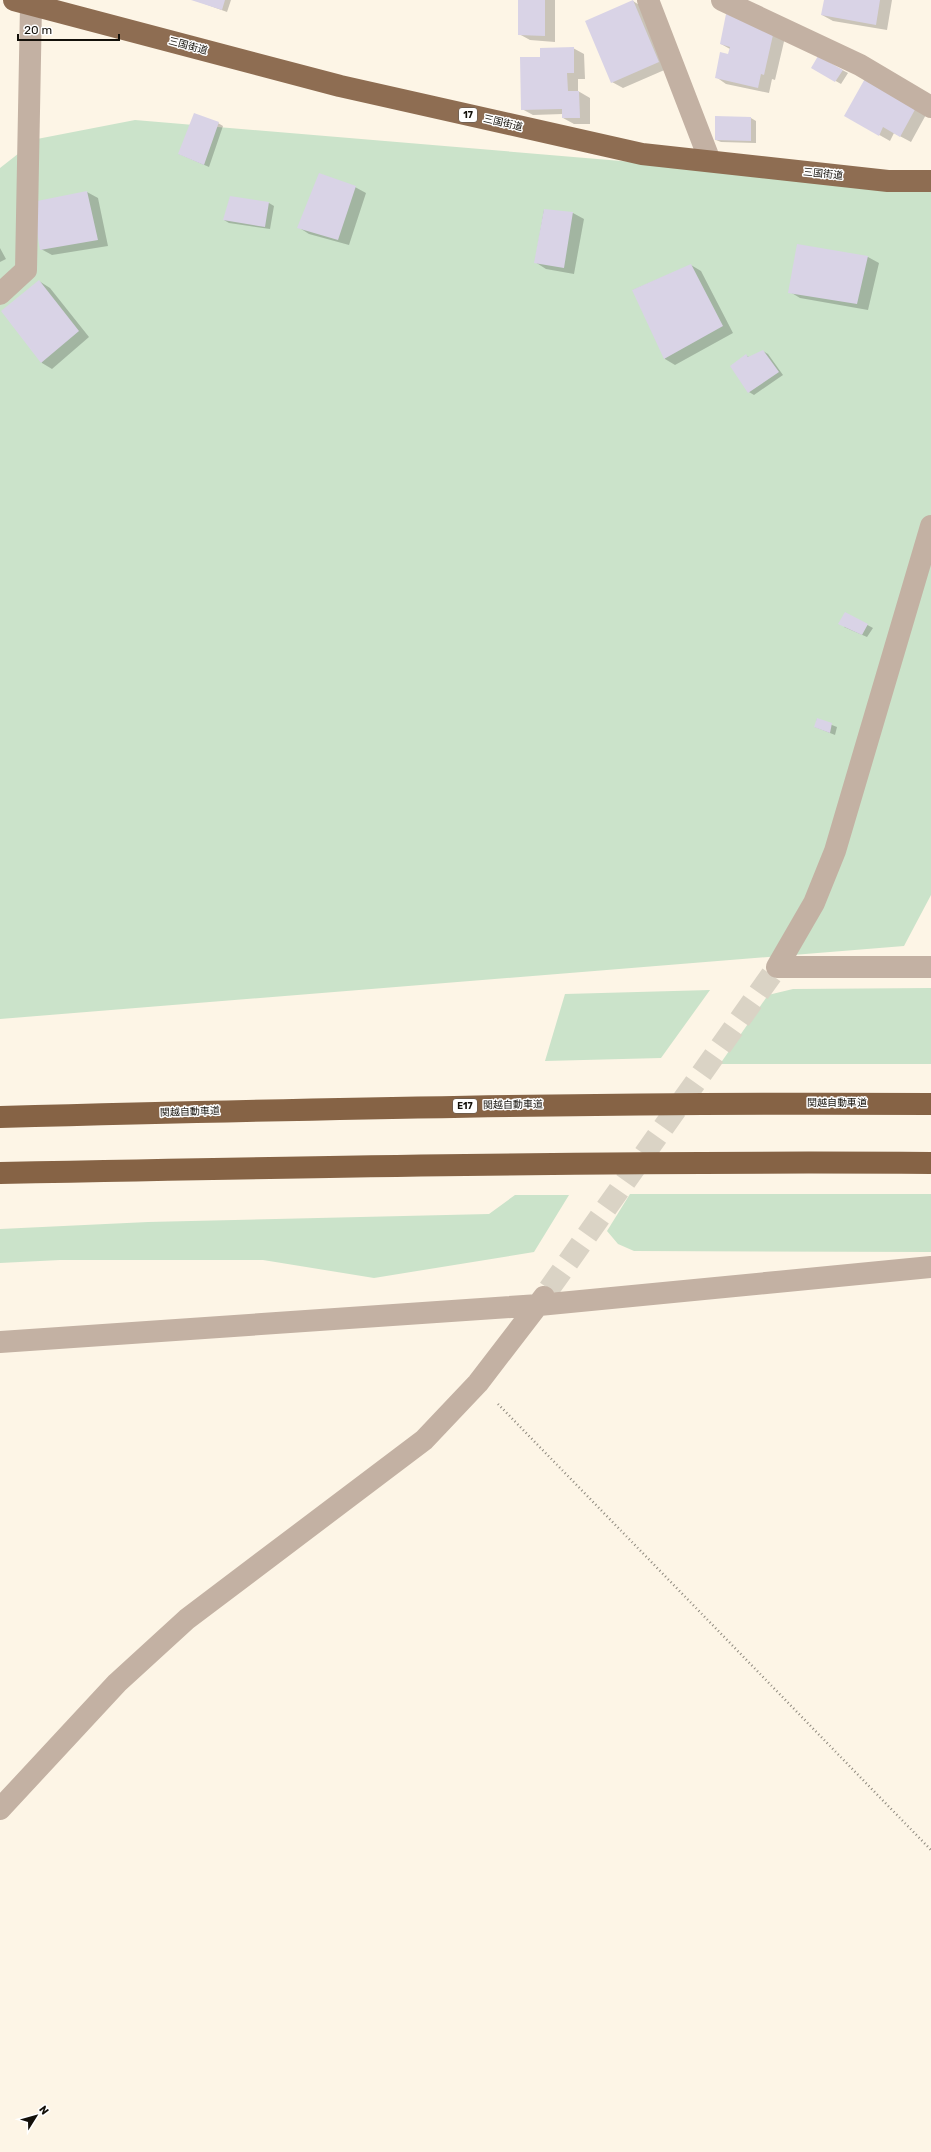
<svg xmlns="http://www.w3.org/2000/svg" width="931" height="2152" viewBox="0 0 931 2152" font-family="Rubik,'Noto Sans JP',sans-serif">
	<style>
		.green { fill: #cbe3ca }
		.shadow { fill: #0003 }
		.building { fill: #d9d3e6 }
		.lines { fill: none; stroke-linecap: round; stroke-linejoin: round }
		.minor-tunnel { stroke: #dad3c5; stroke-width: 22; stroke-dasharray: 22 11; stroke-linecap: butt }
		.path { stroke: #8d887d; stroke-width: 2.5; stroke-dasharray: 1 3; stroke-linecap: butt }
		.minor { stroke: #c3b1a3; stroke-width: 22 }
		.trunk { stroke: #8e6d52; stroke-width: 22 }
		.motorway { stroke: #866345; stroke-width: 22 }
		.labels { text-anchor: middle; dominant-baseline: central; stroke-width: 3; stroke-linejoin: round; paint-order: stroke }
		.shield { fill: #fff; stroke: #5a5854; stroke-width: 1 }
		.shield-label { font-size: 9px; font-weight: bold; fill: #13100a }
		.street-label { font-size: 10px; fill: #13100a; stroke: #fff }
	</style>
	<rect width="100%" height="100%" fill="#fdf5e6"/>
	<path class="green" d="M135,120L931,187V895L904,946L0,1019V168L37,139Z
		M931,988V1064H720L768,995L793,989Z
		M710,990L661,1058L545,1061L565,994Z
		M630,1194H931V1252L634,1251L618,1244L607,1231Z
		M515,1195H569L534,1252L374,1278L263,1260H60L0,1263V1229L148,1222L489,1214Z"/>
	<path class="shadow" d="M194,0H231L227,12Z
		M519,0H555V42L530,40L519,34Z
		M825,0H892L887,30L833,21L822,15Z
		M633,1L644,8L669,68L623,88L612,82Z
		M786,33L775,80L772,79L769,93L726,84L716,77L729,55L730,49L721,44Z
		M573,48L584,54L585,79H578V91L590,98V124H574L563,118V114L533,115L522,109L541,58Z
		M819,58L848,73L841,84L813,68Z
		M867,77L928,111L911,142L894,133L890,141L846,116Z
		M751,118L756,121V143L721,142L716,140Z
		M218,123L223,126L209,167L179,154Z
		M355,187L366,193L349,245L309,234L298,227Z
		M87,192L98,198L108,246L52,255L41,249Z
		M230,198L269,203L274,206L270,229L229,223L224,220Z
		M544,210L573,213L584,219L574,274L546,269L535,262Z
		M798,245L868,257L879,263L868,310L800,298L790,292Z
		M0,248L6,259L0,262Z
		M691,265L701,271L733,333L675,365L665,359L633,290Z
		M39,281L50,288L89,337L52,369L42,363L3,311Z
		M763,351L768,354L783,375L754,395L749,392L746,355L750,358Z
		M845,613L873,628L867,637L844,627Z
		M817,719L837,727L835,735L815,727Z"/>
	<path class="building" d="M191,0H225L222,10Z
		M518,0H545V36L518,35Z
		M633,0L659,62L611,83L585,21Z
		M824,0H880L876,25L821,15Z
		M726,14L775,26L764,75L761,74L758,88L715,78L720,52L728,54L730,47L720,44Z
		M574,47V73H567L568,91H579L580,118H562V109L521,110L520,57H540V48Z
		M818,56L843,70L835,82L811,68Z
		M867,75L918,104L900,137L883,127L879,136L844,116Z
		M194,113L219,122L204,165L178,154Z
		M715,116L751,117V141L715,140Z
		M319,173L356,186L338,240L297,228Z
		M87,191L98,240L40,250L32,202Z
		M230,196L269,202L265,227L223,220Z
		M544,209L573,212L564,268L534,263Z
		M797,244L868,256L857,304L788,293Z
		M691,264L723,326L664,359L632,290Z
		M39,280L79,331L41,363L1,311Z
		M763,350L779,372L748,393L730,366L746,354L748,357Z
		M845,612L868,624L862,635L838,624Z
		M817,718L832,723L830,733L814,727Z"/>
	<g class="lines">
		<path class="minor-tunnel" d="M549,1289L777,967"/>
		<path class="path" d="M498,1404L931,1850"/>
		<path class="minor" d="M648,0L710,161
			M722,0L860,65L931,107
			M0,294L26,270L31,5
			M931,526L835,851L814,903L777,967H931
			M0,1342L539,1305L931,1267
			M0,1809L117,1683L187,1619L424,1440L478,1383L544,1297"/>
		<path class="trunk" d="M14,0L340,86L642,154L888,181H931"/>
		<path class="motorway" d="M0,1117C310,1109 621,1102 931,1104
			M0,1173C310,1167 621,1161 931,1163"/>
	</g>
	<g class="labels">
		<g class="shield">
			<rect x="459" y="108" width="18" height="14" rx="3"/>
			<rect x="453" y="1099" width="24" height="14" rx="3"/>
		</g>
		<g class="shield-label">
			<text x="468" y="115">17</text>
			<text x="465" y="1106">E17</text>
		</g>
		<g class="street-label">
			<text transform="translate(188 46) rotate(15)">三国街道</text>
			<text transform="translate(503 123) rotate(13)">三国街道</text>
			<text transform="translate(823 174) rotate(6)">三国街道</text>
			<text x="837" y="1103">関越自動車道</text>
			<text transform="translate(513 1105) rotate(-1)">関越自動車道</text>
			<text transform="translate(190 1112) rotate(-2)">関越自動車道</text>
		</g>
	</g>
	<g transform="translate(36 2116) rotate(53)" stroke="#ffffff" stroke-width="3" paint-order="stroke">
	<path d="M0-3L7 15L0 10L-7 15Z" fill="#13100a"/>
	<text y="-6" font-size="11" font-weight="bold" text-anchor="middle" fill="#13100a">N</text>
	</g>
	<path d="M18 34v6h101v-6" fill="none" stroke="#13100a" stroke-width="2"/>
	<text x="24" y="34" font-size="12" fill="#13100a" stroke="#ffffff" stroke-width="3" paint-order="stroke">20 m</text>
</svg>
